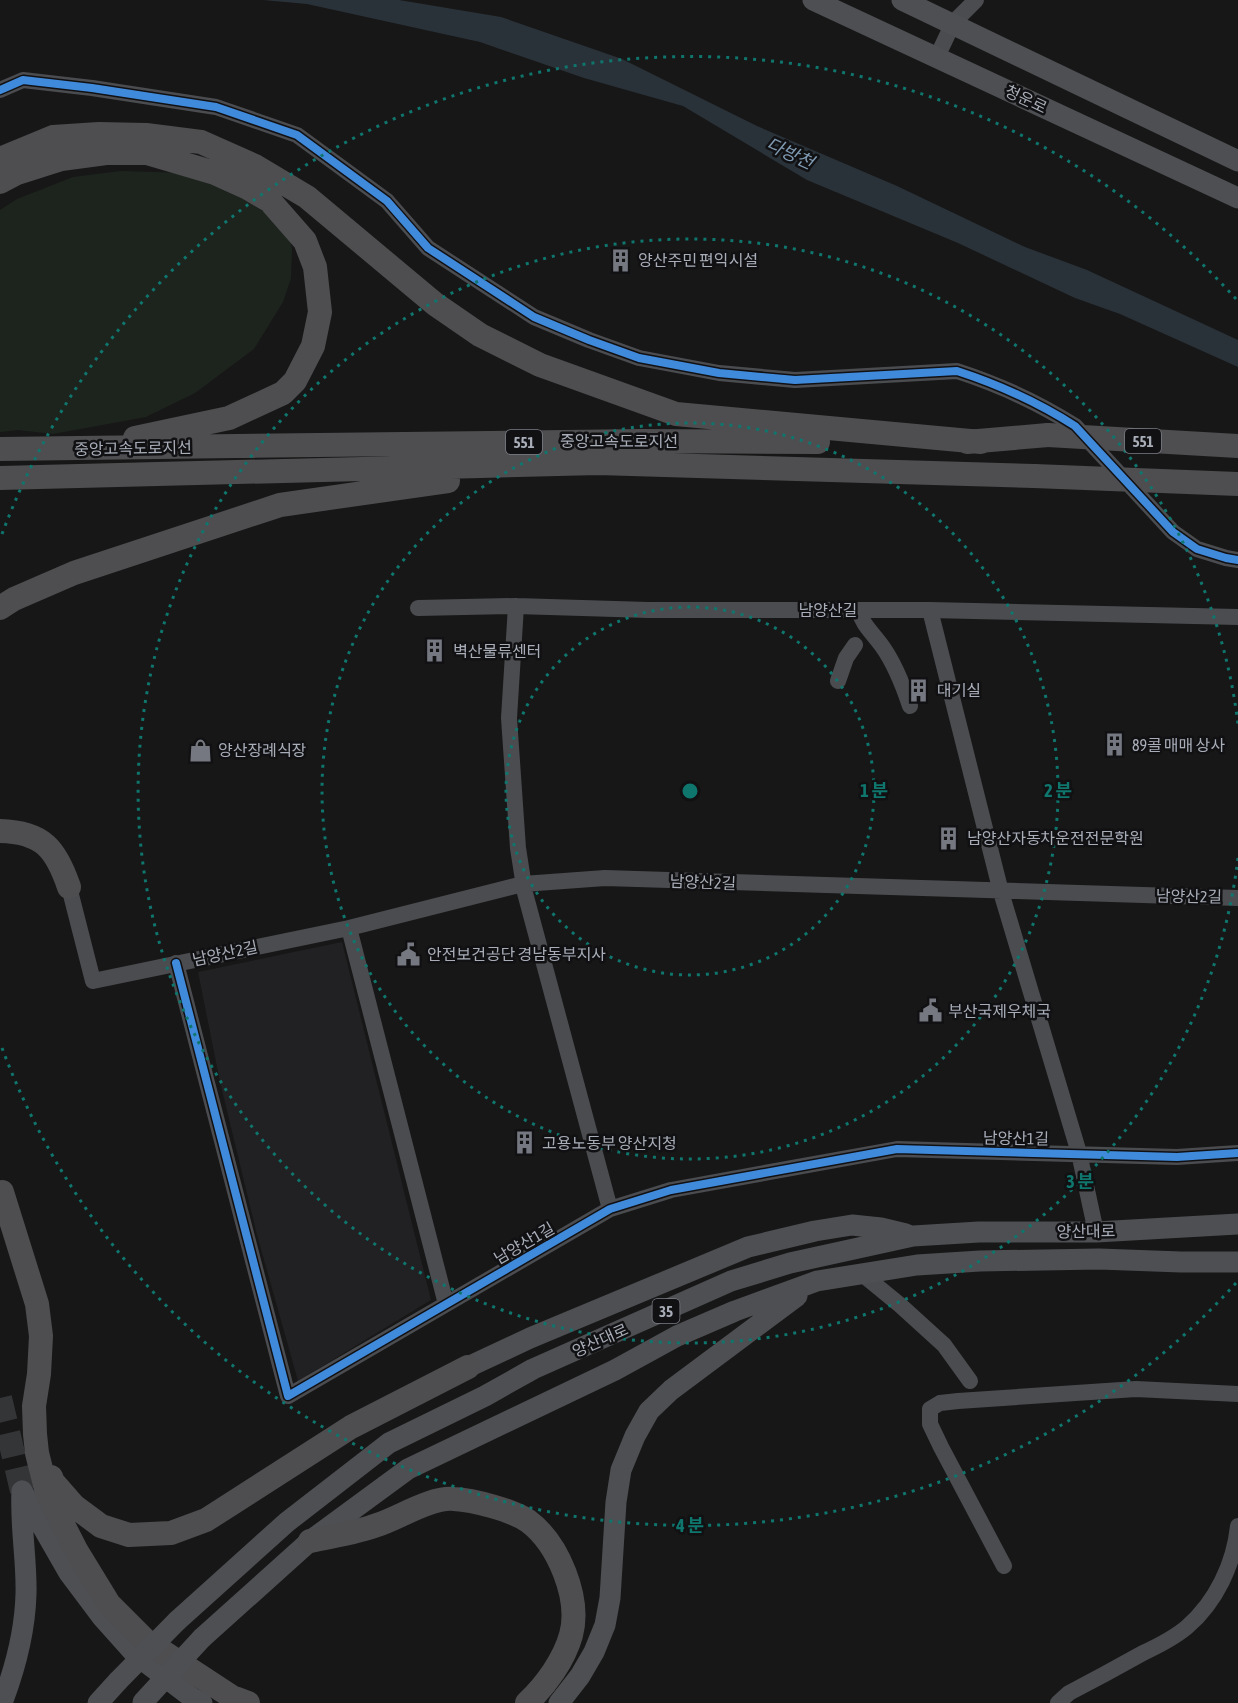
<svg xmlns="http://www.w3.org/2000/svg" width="1238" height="1703" viewBox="0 0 1238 1703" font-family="'Asap Condensed','Noto Sans KR',sans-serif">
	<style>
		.built { fill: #212123 }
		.green { fill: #1d241e }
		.water { fill: #2a3239 }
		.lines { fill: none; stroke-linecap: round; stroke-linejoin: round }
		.highway-tunnel { stroke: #343537; stroke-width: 24; stroke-dasharray: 24 12; stroke-linecap: butt }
		.minor { stroke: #4b4c50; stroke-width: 16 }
		.major { stroke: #4d4f52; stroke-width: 21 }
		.highway { stroke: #4e4e51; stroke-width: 24 }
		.major-bridge { stroke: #4d4f52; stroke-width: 21 }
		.highway-bridge { stroke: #4e4e51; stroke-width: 24 }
		.cycleway-casing { stroke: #111113; stroke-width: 11 }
		.cycleway { stroke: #408adc; stroke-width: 8 }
		.ring { fill: none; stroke: #0f766e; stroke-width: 3; stroke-dasharray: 3 6 }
		.labels { text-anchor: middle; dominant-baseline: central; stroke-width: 5; stroke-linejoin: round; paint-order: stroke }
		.shield { fill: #111113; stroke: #7b7e86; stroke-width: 1.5 }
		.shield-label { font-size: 15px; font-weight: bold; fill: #a8adb8 }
		.street-label { font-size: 16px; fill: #a8adb8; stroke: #111113 }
		.poi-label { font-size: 16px; fill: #a8adb8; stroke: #111113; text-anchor: start }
		.water-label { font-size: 18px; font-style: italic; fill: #7f9bb3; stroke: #111113 }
		.centre { fill: #0f766e; stroke: #111113; stroke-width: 3 }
		.ring-label { font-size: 18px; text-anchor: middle; font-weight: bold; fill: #0f766e; stroke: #111113; stroke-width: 5; stroke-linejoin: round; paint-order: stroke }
	</style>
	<rect width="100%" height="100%" fill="#171717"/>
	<path class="built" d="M342,942L431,1300L298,1381L257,1235L220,1082L198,972Z"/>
	<path class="green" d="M121,171L188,173L244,190L289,232L292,250L291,278L283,302L254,349L195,393L146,417L53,434L18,430L0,432V210L17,199L73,177Z"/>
	<path class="water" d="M263,0H399L501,17L622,59L757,126L897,186L1025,247L1087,270L1238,340V367L1120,314L1075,298L958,243L807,180L683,106L584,78L480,42L307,4Z"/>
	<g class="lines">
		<path class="highway-tunnel" d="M0,1398L22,1491"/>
		<path class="minor" d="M937,57L953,23L976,0
			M0,90L23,80L92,88L216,107L297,135L387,201L428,248L534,317L589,340L639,358L719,373L795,380L957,371C997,384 1039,403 1075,426L1173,532L1197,549L1226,558L1238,560
			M516,606L509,718L518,848L525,893L610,1209
			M418,608L516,606L648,610H930L1238,617
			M859,610C862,625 873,633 882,646C895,664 903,685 910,706
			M930,610L1001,892L1079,1153L1096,1232
			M838,681L846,658L855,645
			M69,887L93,981L349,928L523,884L605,878L1238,898
			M349,928L446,1304
			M176,963L288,1396L610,1209L671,1190L897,1149L1177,1157L1238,1153
			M861,1273L900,1305L944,1345L970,1381
			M1004,1566L941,1447L930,1424V1409L940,1403L958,1401L1136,1389L1238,1394
			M1058,1703L1069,1693C1094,1680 1118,1667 1143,1653C1158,1646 1174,1638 1187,1627C1216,1602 1234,1564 1238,1526"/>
		<path class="major" d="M813,0L1238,198
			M902,0L1238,161
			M468,1367L530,1338L748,1247L815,1231L852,1225L881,1228L906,1234
			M22,1491L69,1573L102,1617L136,1655L194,1699L202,1703
			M177,1621L287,1522L389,1443L485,1396L533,1369L731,1281L790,1263L913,1236L979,1232H1096L1238,1224
			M202,1638L310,1541L408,1469L615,1370L677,1336L735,1311L817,1281L917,1265L980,1261L1099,1259L1181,1262H1238
			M2,1703C15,1669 25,1631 26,1594C27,1560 20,1526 22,1491
			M98,1703L118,1681
			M559,1703L580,1676L594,1652L605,1625L610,1598L616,1502L621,1470L635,1436L649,1411L671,1390L797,1296"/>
		<path class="highway" d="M0,159L53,137L99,134L146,135L201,142L255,166L307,197L435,304L480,335L540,365L676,414L981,442
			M0,182L17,173L61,159L106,153H147L215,173L246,187L270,201L305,241L315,267L320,312L313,346L295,381L283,393L229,418L135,438
			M967,442L1048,435
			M0,449L641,441L818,442
			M0,478L598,463L1034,476
			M0,608L14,599L74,573L280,505L448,481
			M0,831C43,832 56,849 69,887
			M2,1192L37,1304L41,1336L39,1374L34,1406L35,1434L37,1453L47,1493L76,1550L109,1604L145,1640L232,1697L248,1703
			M51,1477L53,1482L74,1506L101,1526L129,1535L171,1533L206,1520L351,1427L468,1367
			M310,1541C332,1536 356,1533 377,1525C399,1518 430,1497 454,1499C473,1500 512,1510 528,1521C558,1543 581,1598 571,1635C564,1660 546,1685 527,1703"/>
		<path class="major-bridge" d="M118,1681L177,1621
			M143,1702L202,1638"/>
		<path class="highway-bridge" d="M1048,435L1238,446
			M1034,476L1238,484"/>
		<defs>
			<path id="cycleway" d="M0,90L23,80L92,88L216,107L297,135L387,201L428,248L534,317L589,340L639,358L719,373L795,380L957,371C997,384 1039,403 1075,426L1173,532L1197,549L1226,558L1238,560
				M176,963L288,1396L610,1209L671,1190L897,1149L1177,1157L1238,1153"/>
		</defs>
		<use href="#cycleway" class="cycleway-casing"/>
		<use href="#cycleway" class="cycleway"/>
	</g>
	<g class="ring">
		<circle cx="690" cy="791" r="184"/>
		<circle cx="690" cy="791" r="368"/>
		<path d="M1238 858A552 552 0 1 1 1238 724"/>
		<path d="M1236 1283A735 735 0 0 1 2 1048M2 534A735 735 0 0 1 1236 299"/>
	</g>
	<defs>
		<symbol id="building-bare" viewBox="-9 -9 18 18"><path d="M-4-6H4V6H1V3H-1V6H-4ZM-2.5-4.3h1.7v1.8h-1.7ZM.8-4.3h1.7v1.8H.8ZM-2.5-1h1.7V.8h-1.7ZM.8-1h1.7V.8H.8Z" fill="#757880" stroke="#111113" stroke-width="2.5" paint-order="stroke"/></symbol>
		<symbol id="shop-bare" viewBox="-9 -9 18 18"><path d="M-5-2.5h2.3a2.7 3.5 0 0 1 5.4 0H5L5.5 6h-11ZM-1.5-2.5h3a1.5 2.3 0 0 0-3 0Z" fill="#757880" stroke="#111113" stroke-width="2.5" paint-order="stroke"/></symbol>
		<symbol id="civic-bare" viewBox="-9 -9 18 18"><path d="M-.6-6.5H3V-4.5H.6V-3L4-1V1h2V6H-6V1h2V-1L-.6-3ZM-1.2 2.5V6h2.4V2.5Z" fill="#757880" stroke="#111113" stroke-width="2.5" paint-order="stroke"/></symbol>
	</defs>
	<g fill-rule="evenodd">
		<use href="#building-bare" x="604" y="244" width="33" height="33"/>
		<use href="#building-bare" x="418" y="634" width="33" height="33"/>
		<use href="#building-bare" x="902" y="674" width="33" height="33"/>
		<use href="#building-bare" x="1098" y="728" width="33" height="33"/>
		<use href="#shop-bare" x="184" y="734" width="33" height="33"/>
		<use href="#building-bare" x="932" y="822" width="33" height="33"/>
		<use href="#civic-bare" x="392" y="938" width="33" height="33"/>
		<use href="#civic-bare" x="914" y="994" width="33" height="33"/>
		<use href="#building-bare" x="508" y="1126" width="33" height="33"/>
	</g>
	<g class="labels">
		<g class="shield">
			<rect x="1125" y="429" width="36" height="24" rx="4.5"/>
			<rect x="506" y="430" width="36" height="24" rx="4.5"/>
			<rect x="652.5" y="1299" width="27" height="24" rx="4.5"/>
		</g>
		<g class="shield-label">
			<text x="1143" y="441">551</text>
			<text x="524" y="442">551</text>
			<text x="666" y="1311">35</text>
		</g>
		<g class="street-label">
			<text transform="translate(1026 99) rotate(25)">청운로</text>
			<text x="619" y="441">중앙고속도로지선</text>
			<text transform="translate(133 448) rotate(-1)">중앙고속도로지선</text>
			<text x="828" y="610">남양산길</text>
			<text transform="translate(703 882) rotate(2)">남양산2길</text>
			<text transform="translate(1189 896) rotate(1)">남양산2길</text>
			<text transform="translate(225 953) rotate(-12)">남양산2길</text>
			<text transform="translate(1016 1138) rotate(1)">남양산1길</text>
			<text transform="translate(1086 1231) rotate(-1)">양산대로</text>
			<text transform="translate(524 1243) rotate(-30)">남양산1길</text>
			<text transform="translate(600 1340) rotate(-24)">양산대로</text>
		</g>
		<g class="poi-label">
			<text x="638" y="260">양산주민 편익시설</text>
			<text x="453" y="651">벽산물류센터</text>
			<text x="937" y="690">대기실</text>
			<text x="1132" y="745">89콜 매매 상사</text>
			<text x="218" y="750">양산장례식장</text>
			<text x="967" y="838">남양산자동차운전전문학원</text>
			<text x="427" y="954">안전보건공단 경남동부지사</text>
			<text x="948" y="1011">부산국제우체국</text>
			<text x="542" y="1143">고용노동부 양산지청</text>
		</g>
		<g class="water-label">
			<text transform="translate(790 153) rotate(25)">다방천</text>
		</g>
	</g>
	<circle cx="690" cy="791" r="9" class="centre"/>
	<g class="ring-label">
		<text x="874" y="797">1 분</text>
		<text x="1058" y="797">2 분</text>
		<text x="1080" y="1188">3 분</text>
		<text x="690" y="1532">4 분</text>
	</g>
</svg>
